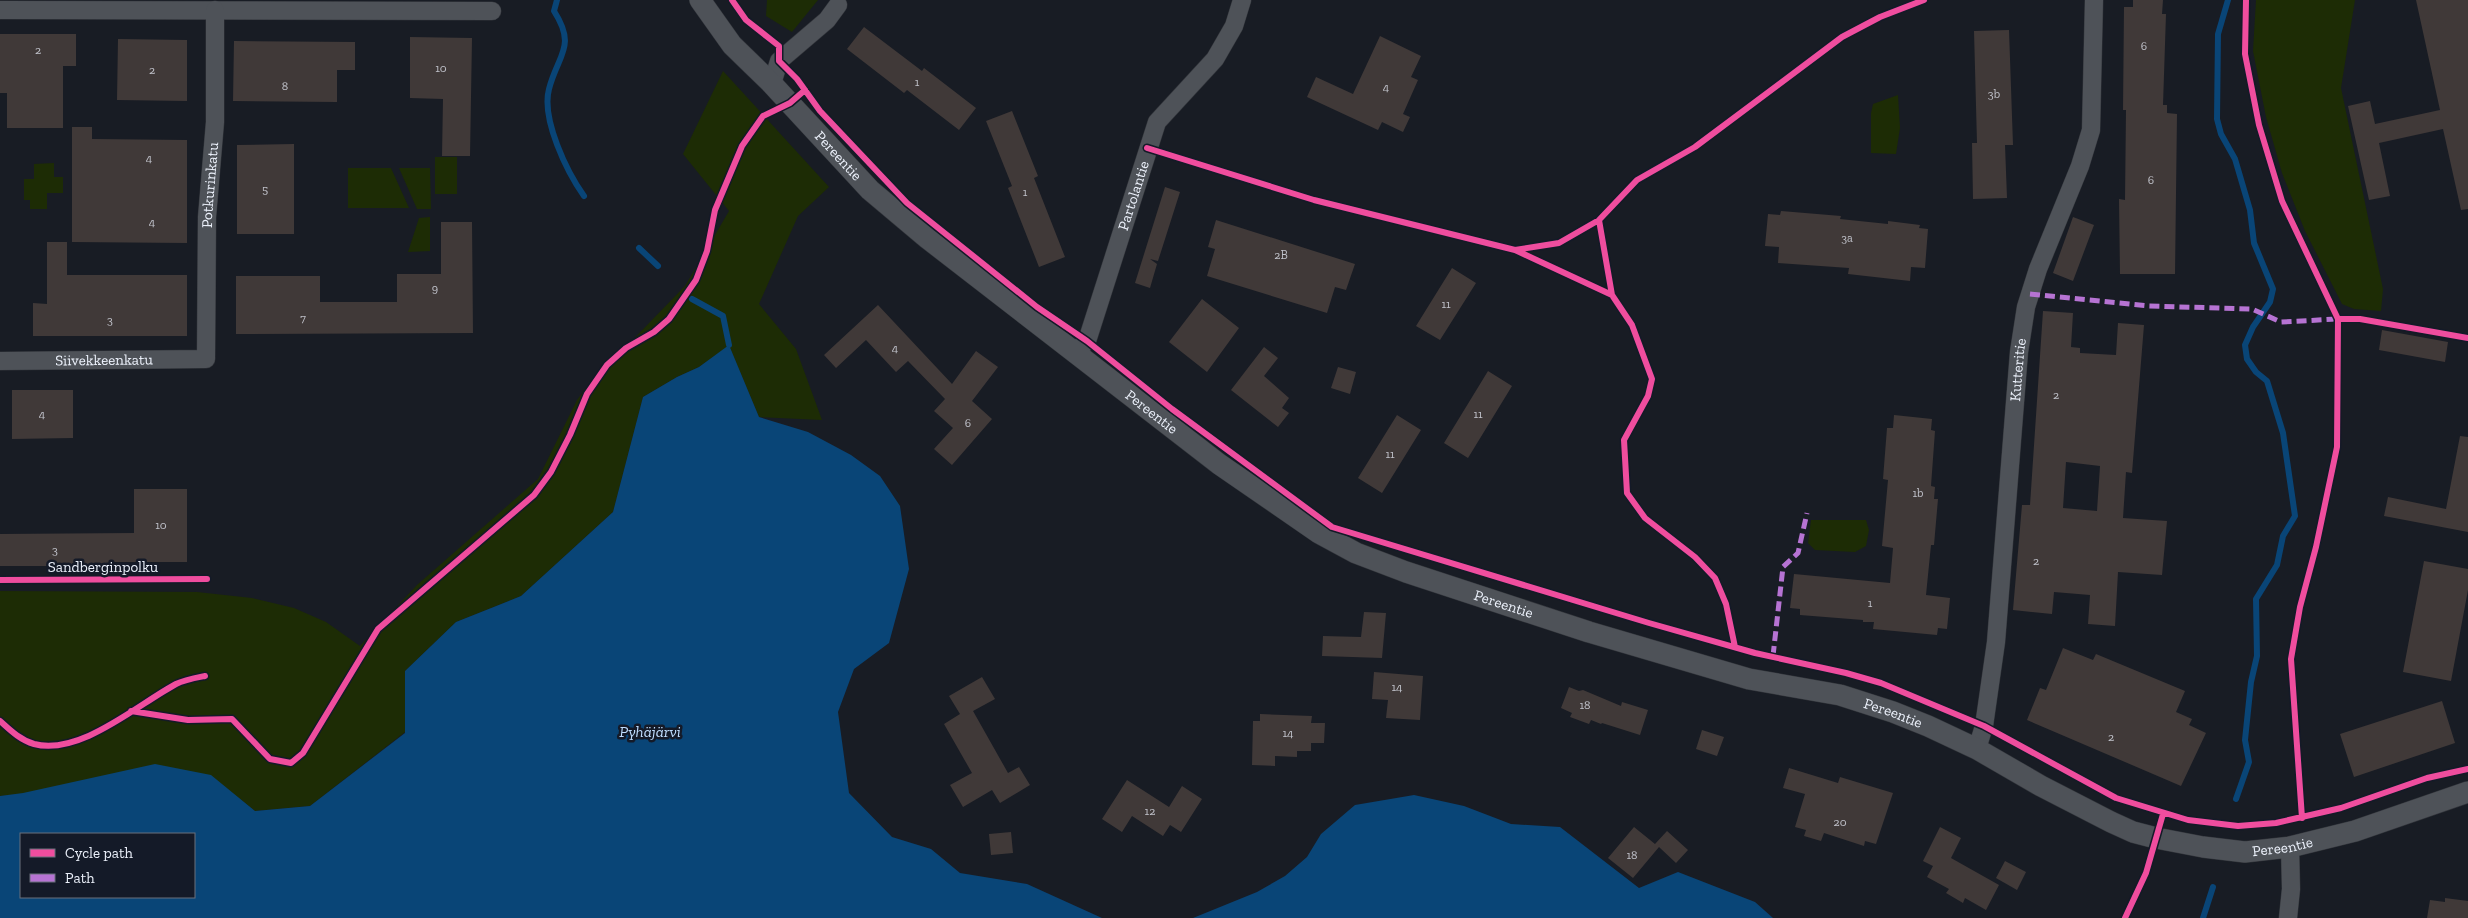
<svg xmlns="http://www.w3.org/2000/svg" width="2468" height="918" viewBox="0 0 2468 918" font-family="'Zilla Slab',serif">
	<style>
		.green { fill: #1d2c05 }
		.water { fill: #094577; fill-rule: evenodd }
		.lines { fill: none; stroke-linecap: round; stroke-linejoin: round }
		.stream { stroke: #094577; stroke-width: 6 }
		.building { fill: #403938; fill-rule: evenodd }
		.minor-casing { stroke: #32353b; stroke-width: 19 }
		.tertiary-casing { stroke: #32353b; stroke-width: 22 }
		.minor { stroke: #4e5258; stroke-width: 18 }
		.tertiary { stroke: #4e5258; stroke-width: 21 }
		.quiet { stroke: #b673d3; stroke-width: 5; stroke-dasharray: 10 5; stroke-linecap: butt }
		.cycleway-casing { stroke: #141a28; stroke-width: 9 }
		.cycleway { stroke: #ef4d9e; stroke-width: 6 }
		.labels { text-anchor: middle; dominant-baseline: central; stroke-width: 5; stroke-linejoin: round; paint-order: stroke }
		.number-label { font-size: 12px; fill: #c0c2ca }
		.street-label { font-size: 15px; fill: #ebf0fa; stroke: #141a28 }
		.water-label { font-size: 16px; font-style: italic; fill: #c0deff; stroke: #141a28 }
	</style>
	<rect width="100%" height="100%" fill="#181c24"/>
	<path class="green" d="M767,0H818L792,32L766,16Z
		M2256,0H2355L2341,88L2383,289L2381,311L2354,309L2342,304L2305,231L2282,173L2266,117L2253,51Z
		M723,71L829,187L798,216L759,304L796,349L822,420L759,417L729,346L699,367L677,377L643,397L613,512L521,596L456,622L405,671V732L310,806L255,811L211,776L0,796V591L197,592L252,598L294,608L326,622L360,646L417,585L538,479L577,400L585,389L685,286L729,211L683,154Z
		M1898,95L1900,128L1896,154L1871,153V113L1873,104Z
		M435,157H457V194H435Z
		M54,163V177H63V193H47V209H30V200H24V179H34V164Z
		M348,168H391L409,208H348Z
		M399,168H430L431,209H417Z
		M430,217V251L408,252L419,218Z
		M1811,520H1866L1869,530L1866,546L1855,552L1815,550L1808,543Z"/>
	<path class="water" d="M729,345L759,417L808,432L851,455L880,476L900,506L909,569L889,643L854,669L838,712L849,793L892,837L931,849L960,873L1027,884L1102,918H0V796L23,793L155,764L211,775L255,811L310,806L405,733V671L456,622L521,596L613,512L643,397L677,377L699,367ZM194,834V897H21V834Z
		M1414,795L1464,806L1511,824L1560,827L1639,888L1678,872L1755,902L1773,918H1193L1257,892L1285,876L1307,857L1321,834L1355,805Z"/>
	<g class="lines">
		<path class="stream" d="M557,0L554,11C577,47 558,54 549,89C541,119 567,172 584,196
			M2228,0L2218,34L2217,119L2221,134L2235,159L2250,210L2254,243L2273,289L2270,302L2253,327L2245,345L2247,359L2256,372L2267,381L2283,433L2295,516L2283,536L2277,565L2256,599L2257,656L2251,682L2245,740L2249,762L2236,799
			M639,248L658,266
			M692,299L723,316L729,345
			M2203,918L2213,887"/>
	</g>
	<path class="building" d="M2133,0H2163L2162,14H2166L2163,105H2167V113L2177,114L2175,274H2120L2119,199L2125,200L2126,110H2123L2124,7H2133Z
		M2416,0H2468V209L2461,210L2443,129L2379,143L2390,196L2369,200L2348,106L2370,101L2375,124L2440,110Z
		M864,27L922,71L924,68L976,108L959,130L907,90L904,93L847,49Z
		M2009,30L2013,145H2005L2007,198L1973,199L1972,143H1977L1974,31Z
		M0,34H76V66H63V128H7V93H0Z
		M1380,36L1421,56L1411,77L1418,80L1403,114L1410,117L1403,132L1382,122L1378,130L1307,97L1316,77L1353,94Z
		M410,37L472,38L470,156H442L443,99L410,98Z
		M118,39L187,40V101L117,100Z
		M234,41L355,42V70H337V102L233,101Z
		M1012,111L1038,176L1034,178L1065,257L1039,267L1008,188L1012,186L986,121Z
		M72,127H92V139L187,140V243L72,242Z
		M294,144V234H237V145Z
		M1165,187L1180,192L1158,261L1150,259L1157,264L1150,288L1135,283Z
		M1781,211L1841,216L1840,219L1888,224V221L1920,225L1919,228L1928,229L1925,268L1911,267L1910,281L1848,274L1849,268L1778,263L1779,247L1765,246L1768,214L1780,215Z
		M2073,217L2094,225L2073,281L2053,273Z
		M1216,220L1355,264L1346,290L1335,287L1327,313L1207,276L1215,249L1208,247Z
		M441,222H472L473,333L236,334V276H320V302H397V274H441Z
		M47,242H67V275H187V336H33V303L47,304Z
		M1452,268L1476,283L1440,340L1416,326Z
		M1202,299L1239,328L1207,372L1169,342Z
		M878,305L952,384L976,351L998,367L972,401L992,419L952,465L934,449L953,428L934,411L945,399L908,361L896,372L866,340L836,368L824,355Z
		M2043,311L2073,313L2071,347L2080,348V353L2116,355L2118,323L2144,325L2132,473L2126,472L2123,518L2167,521L2162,575L2118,572L2115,626L2088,624L2090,595L2054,592L2052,614L2013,610L2022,505H2030ZM2066,462L2100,466L2097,511L2063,508Z
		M2382,330L2448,342L2445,362L2379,350Z
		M1264,347L1278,358L1264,376L1289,398L1282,408L1289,413L1278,427L1231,390Z
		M1338,367L1356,372L1350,394L1331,388Z
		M1488,371L1512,386L1468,458L1444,443Z
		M12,390H73V438L12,439Z
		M1397,415L1421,430L1382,493L1358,478Z
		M1894,415L1932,419L1931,430L1935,431L1931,486L1935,487L1934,499H1938L1934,545H1931L1926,595L1950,598L1947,629L1938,628L1937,635L1873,629L1874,622H1863V620L1800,615V609L1790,608L1794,574L1890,583L1893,548L1882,546L1888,480L1883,479L1887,428H1893Z
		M2460,436L2468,437V532L2384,516L2388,497L2446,509Z
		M134,489H187V562H110V566H0V534L134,533Z
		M2424,561L2468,569V590L2451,681L2403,672Z
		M1364,612L1386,613L1382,658L1322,656L1323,636L1361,637Z
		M2063,648L2093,660L2096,654L2185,691L2176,712L2192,719L2189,725L2206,733L2181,786L2027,720L2040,688L2046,690Z
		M1374,672L1423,676L1420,720L1386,718L1388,700L1372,699Z
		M982,677L995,699L973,711L1008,773L1019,767L1030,785L1000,803L992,790L963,807L950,785L972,773L944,724L960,714L949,696Z
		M1569,687L1579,691L1583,690L1621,706L1622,702L1648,710L1640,735L1602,723L1601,724L1591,720L1589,724L1570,717L1572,713L1561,708Z
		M2442,701L2455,743L2354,777L2340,734Z
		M1260,714L1312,716L1311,723H1325L1324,743H1311V751H1297V757L1275,756V766L1252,765L1253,721H1260Z
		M1702,730L1724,737L1717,756L1696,749Z
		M1789,768L1838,783L1840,777L1893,793L1876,844L1865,841L1864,846L1824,833L1821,841L1804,836L1806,830L1795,827L1805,794L1783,788Z
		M1127,780L1169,807L1182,786L1202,799L1181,832L1170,825L1163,836L1132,816L1122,832L1102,819Z
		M1634,827L1655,844L1667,831L1688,850L1676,863L1659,847L1633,878L1608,858Z
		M1940,827L1961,838L1951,858L1999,885L1986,910L1965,898L1963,903L1946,893L1949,889L1927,877L1933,866L1923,861Z
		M1011,832L1013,853L991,855L989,834Z
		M2005,861L2026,872L2017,890L1996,878Z
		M2445,898L2468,901V918H2427L2430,900L2445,902Z"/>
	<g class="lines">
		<defs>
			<g id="minor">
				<path d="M0,10L492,11"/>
				<path d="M772,84L779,61L827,20L838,5"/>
				<path id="s1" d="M1075,352L1087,341L1157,122L1215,59L1234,26L1242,0"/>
				<path id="s2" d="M0,361L206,359L207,217L215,122V10"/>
				<path id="s3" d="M1977,749L1984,726L1996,642L2019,352L2026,307L2038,269L2080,166L2091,130L2094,0"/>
				<path d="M2288,918L2291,889L2290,847"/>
			</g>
			<g id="tertiary">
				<path id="s4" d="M700,0L732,45L772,84L870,190L927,238L1219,464L1319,533L1356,553L1406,572L1589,632L1749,679L1840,695L1893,712L1928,726L1977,749L2041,786L2111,822L2133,832L2156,838L2203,847L2245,852L2290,847L2355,831L2468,792"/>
			</g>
		</defs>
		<use href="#minor" class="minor-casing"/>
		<use href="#tertiary" class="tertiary-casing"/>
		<use href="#minor" class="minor"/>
		<use href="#tertiary" class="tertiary"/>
		<path class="quiet" d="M2030,294L2149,306L2252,309L2281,322L2338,319
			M1773,656L1783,567L1798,553L1807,513"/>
		<defs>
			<path id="cycleway" d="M732,0L746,20L779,46V61L797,79L820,111L907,203L1037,307L1087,341L1172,409L1332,527L1649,623L1755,653L1846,673L1881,683L1984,726L2116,798L2188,820L2238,826L2276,823L2341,808L2427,778L2468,769
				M2246,0L2245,54L2259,125L2282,201L2338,319L2337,447L2316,547L2300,607L2291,659L2302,818
				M1147,148L1314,200L1515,250L1612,295
				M1599,220L1612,295L1632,325L1652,379L1648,396L1624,440L1627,493L1645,518L1695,557L1715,578L1726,604L1735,647
				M1515,250L1559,243L1599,220L1637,180L1695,147L1842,37L1880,17L1924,0
				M2338,319H2360L2468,338
				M0,580L207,579
				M131,711L188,720L232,719L270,759L291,763L303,753L378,629L534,495L551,472L570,435L587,394L607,365L626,348L654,332L669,319L696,280L707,251L715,210L742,146L763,116L790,103L805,90
				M0,721C10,730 20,740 34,744C80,756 137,705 176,684C184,680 195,678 205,676
				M2125,918L2146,873L2163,814"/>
		</defs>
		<use href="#cycleway" class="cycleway-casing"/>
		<use href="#cycleway" class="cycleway"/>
	</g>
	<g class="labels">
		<g class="number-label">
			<text x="2144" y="46">6</text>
			<text x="38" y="50">2</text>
			<text x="441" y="68">10</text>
			<text x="152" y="70">2</text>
			<text x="917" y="82">1</text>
			<text x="285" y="86">8</text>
			<text x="1386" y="87">4</text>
			<text x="1994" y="94">3b</text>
			<text x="149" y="158">4</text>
			<text x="2151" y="180">6</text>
			<text x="265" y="189">5</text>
			<text x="1025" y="192">1</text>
			<text x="152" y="222">4</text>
			<text x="1847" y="238">3a</text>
			<text x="1281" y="255">2B</text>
			<text x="435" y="288">9</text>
			<text x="1446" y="304">11</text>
			<text x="303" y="318">7</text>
			<text x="110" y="320">3</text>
			<text x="895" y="348">4</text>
			<text x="2056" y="395">2</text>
			<text x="42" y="414">4</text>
			<text x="1478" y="414">11</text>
			<text x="968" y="423">6</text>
			<text x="1390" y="454">11</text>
			<text x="1918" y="493">1b</text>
			<text x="161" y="525">10</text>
			<text x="55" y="550">3</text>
			<text x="2036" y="561">2</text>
			<text x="1870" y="603">1</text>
			<text x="1397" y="687">14</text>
			<text x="1585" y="705">18</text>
			<text x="1288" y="733">14</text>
			<text x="2111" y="737">2</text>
			<text x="1150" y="811">12</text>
			<text x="1840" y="822">20</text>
			<text x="1632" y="855">18</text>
		</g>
		<g class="street-label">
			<text stroke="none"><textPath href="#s4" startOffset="209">Pereentie</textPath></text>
			<text stroke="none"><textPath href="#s2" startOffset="380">Potkurinkatu</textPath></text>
			<text stroke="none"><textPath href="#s1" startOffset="169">Partolantie</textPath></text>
			<text stroke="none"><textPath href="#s2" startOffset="104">Siivekkeenkatu</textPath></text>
			<text stroke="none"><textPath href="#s3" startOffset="382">Kutteritie</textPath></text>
			<text stroke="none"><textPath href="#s4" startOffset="614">Pereentie</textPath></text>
			<text x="103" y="567">Sandberginpolku</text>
			<text stroke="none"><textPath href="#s4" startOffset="1019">Pereentie</textPath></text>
			<text stroke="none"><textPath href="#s4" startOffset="1424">Pereentie</textPath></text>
			<text stroke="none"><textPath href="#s4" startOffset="1844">Pereentie</textPath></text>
		</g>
		<g class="water-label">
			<text x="650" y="731">Pyhäjärvi</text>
		</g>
	</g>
	<rect x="20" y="833" width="175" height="65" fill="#141a28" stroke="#6a707c"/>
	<rect x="30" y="849" width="25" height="8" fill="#ef4d9e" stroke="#6a707c"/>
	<text x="65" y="858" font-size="15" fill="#ebf0fa">Cycle path</text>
	<rect x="30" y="874" width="25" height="8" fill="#b673d3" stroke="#6a707c"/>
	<text x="65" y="883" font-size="15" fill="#ebf0fa">Path</text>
</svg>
